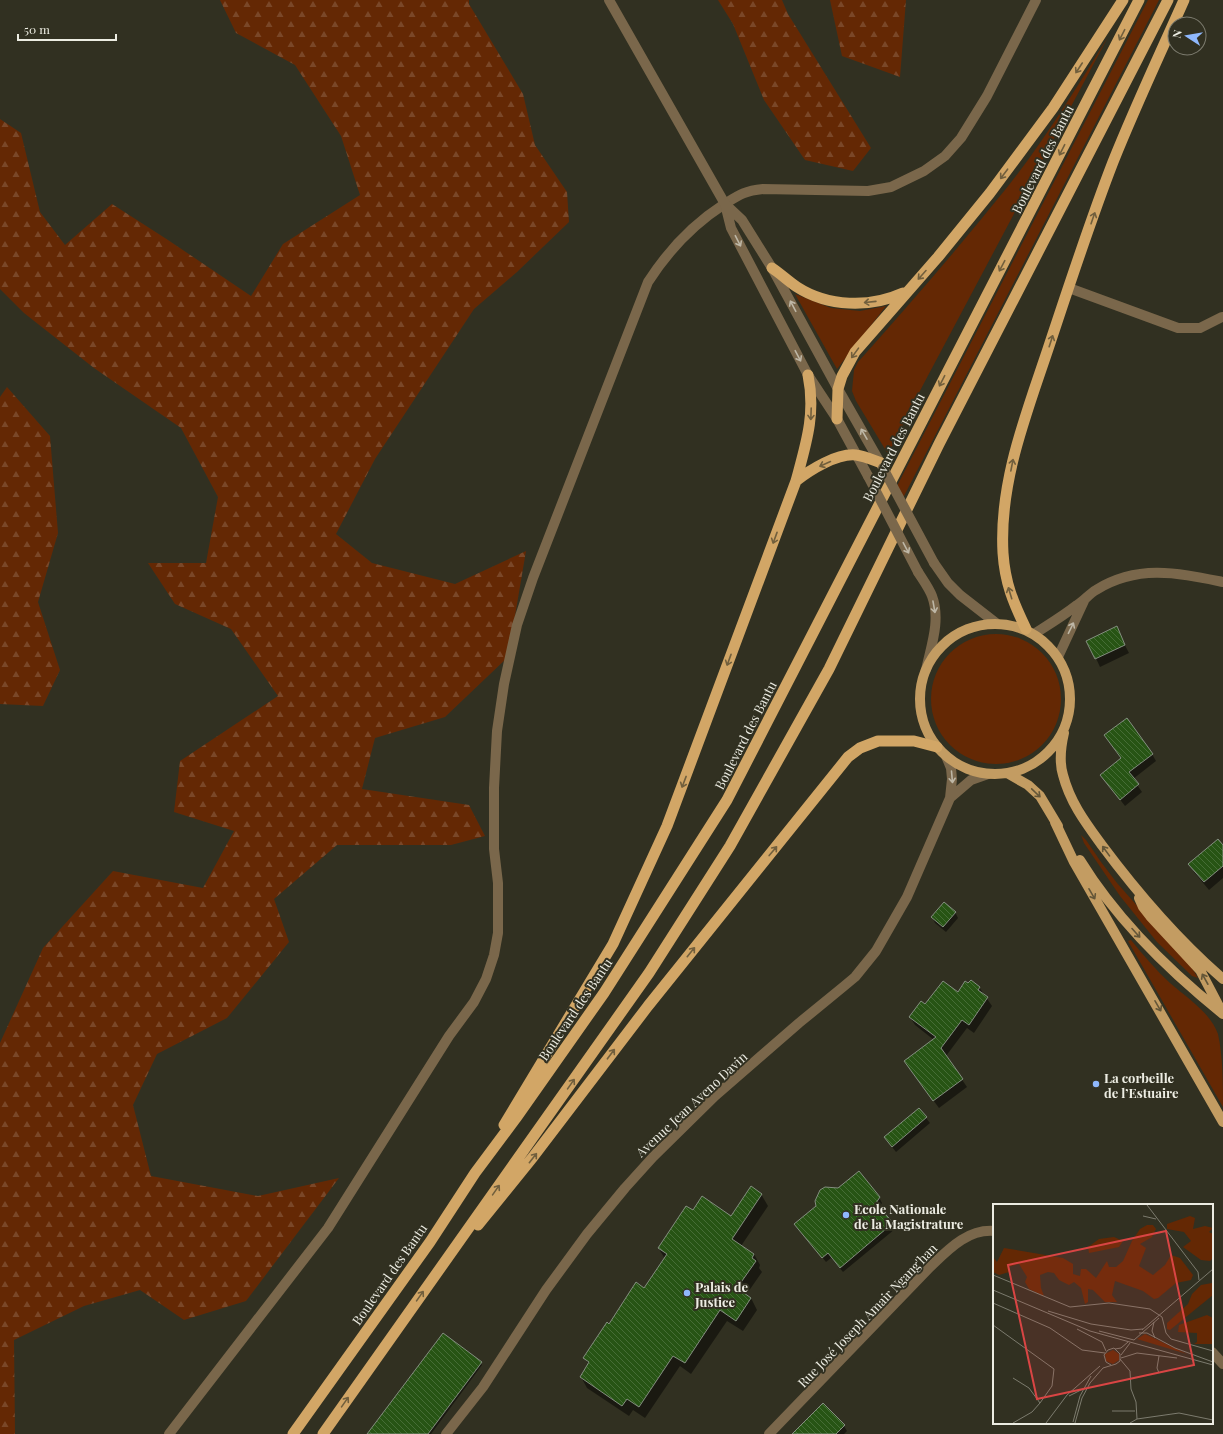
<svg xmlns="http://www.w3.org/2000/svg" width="1223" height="1434" viewBox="0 0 1223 1434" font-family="'Playfair Display',serif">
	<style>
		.green { fill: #642804 }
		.forest { fill: url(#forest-firs) }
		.shadow { fill: #0007 }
		.building { fill: url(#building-back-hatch); stroke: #838e7f }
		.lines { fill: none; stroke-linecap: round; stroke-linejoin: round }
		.minor { stroke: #7a674b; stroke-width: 10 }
		.tertiary { stroke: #7a674b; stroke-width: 10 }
		.primary { stroke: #c39c62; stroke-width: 10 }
		.trunk { stroke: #d2a666; stroke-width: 11 }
		.tertiary-bridge { stroke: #7a674b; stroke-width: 10 }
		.oneway { stroke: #715f3d }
		.oneway2 { stroke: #beb7a6 }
		.oneway3 { stroke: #645638 }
		.poi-dot { fill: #8fb8fd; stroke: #313021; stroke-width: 1.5 }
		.labels { text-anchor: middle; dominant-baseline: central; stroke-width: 4; stroke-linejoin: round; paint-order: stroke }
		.street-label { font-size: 13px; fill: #ecece2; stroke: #313021 }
		.poi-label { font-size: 13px; font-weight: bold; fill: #ecece2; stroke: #313021; text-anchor: start }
		.inset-road { fill: none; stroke: #7c7b6e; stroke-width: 1 }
		.view { fill: #d94544; fill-opacity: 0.15; stroke: #d94544; stroke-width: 2 }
		.inset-edge { fill: none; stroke: #ecece2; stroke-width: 2 }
	</style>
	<defs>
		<pattern id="forest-firs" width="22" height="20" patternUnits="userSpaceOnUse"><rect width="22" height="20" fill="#642804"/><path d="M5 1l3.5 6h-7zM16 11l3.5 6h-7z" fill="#7a4728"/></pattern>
		<pattern id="building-back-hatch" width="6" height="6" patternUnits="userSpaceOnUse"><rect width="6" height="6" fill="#275414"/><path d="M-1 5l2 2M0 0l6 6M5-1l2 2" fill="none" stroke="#466d36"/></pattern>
	</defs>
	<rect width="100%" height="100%" fill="#313021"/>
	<path class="green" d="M1148,0H1159L903,498L897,486Z
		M1108,37L923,385L888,454L856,401L852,391L854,370L858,362C910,304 961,245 1009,185C1046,138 1077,87 1108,37Z
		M795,294L831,308L860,311L886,306L837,369Z
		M931 699a65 65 0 1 1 130 0a65 65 0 1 1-130 0Z
		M1081,835L1086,840L1101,862L1117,883L1192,968L1198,978L1192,976L1157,942L1120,896L1084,843Z
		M1131,940C1143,955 1156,970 1170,983C1187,998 1210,1012 1218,1034C1223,1057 1223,1083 1223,1107L1128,941Z"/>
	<path class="forest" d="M220,0H469V4L523,94L535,145L567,192L569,222L517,272L474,309L375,459L336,534L372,563L455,584L526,551L508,657L445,717L375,738L362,789L469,805L485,836L451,845H337L274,899L289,942L227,1018L157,1054L133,1105L151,1176L258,1196L339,1178L246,1301L184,1320L140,1290L84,1306L14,1340L15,1434H0V1043L43,948L113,871L203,888L234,831L174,812L180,761L278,696L231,629L175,604L148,563H206L218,497L181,428L94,368L24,313L0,289V119L21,133L40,212L65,245L112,204L168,240L251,296L283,244L360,195L341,136L295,65L236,33Z
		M718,0H782L788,14L871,148L853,171L805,160L764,100L733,24Z
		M830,0H906L900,77L842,56Z
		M7,387L50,436L58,533L38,602L60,670L43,706L0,704V397Z"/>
	<path class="shadow" d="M1116,628L1129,653L1100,667L1088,641Z
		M1105,736L1152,754L1156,761L1133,779L1142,792L1125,806L1101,775L1121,759Z
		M1223,847V878L1209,890L1194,872L1190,864Z
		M955,912L958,918L946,932L935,923L932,917Z
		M979,987L992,1006L974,1033L967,1028L946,1056L967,1087L939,1108L910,1069L934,1040L915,1025L910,1017L925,1006Z
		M919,1109L930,1123L896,1152L885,1138Z
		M761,1194L768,1206L741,1246L754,1254L760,1265L759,1268L762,1272L746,1295L751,1298L757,1310L743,1331L727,1321L691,1374L680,1366L645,1418L633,1410L629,1416L587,1388L581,1377L589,1365L585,1358L609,1325L645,1289L665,1259L659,1249L693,1211L731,1217Z
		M879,1197L882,1203L879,1208L895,1229L843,1272L831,1258L826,1262L799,1229Z
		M481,1363L482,1365L431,1434H369Z
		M844,1426L847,1431L844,1434H793Z"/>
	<path class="building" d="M1117,626L1125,645L1095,659L1086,641Z
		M1127,718L1153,754L1129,772L1139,784L1120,800L1100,775L1121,758L1104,735Z
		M1218,839L1223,845V866L1204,882L1188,864Z
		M944,902L956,912L943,927L931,917Z
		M971,980L980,987L978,990L988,997L969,1025L962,1020L941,1048L963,1079L933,1101L904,1061L936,1037L909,1017L921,1001L925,1004L943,981L958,992L965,981L968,983Z
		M919,1108L927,1117L892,1147L884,1137Z
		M859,1171L880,1197L876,1203L893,1223L840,1268L828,1253L822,1258L794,1224L816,1206L815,1201L820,1190L825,1187L838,1188Z
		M751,1186L762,1194L732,1239L754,1254L752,1258L756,1261L737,1288L751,1298L736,1321L720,1310L685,1363L673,1356L639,1407L627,1399L622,1406L580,1377L589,1362L583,1358L607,1322L609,1324L636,1282L644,1288L667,1254L658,1248L686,1206L693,1210L702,1196L731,1216Z
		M443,1333L482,1362L428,1434H367Z
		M823,1403L845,1425L836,1434H792Z"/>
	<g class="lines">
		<path class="minor" d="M1069,288L1178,328H1200L1222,317
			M1034,634C1048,625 1063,616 1077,605C1084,601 1089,594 1096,590C1138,564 1178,573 1223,582
			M1058,657L1084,601
			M950,798L971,780L988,774
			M1212,1352L1223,1364
			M169,1434L328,1228L449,1036L474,1002L486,979L494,955L498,933V883L494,849V788L497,731L504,684L517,625L533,578L648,282C668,251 692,225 723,205C739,195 744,191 763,189L868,191L891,187L924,171L945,156L961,138L987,96L1036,0
			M446,1434L483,1387L546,1290L587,1234L625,1188L653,1157L715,1096L799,1023L843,987L855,977L876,951L907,897L950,798L952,779L951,768L946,756
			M769,1434L930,1267C948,1250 967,1229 994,1231"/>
		<path class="tertiary" d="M609,0L725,204L731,228L808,375L837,419L868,476
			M725,204L742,220L772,268L838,389L882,466
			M934,563L948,583L960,595L996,623
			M918,572C923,580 929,588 932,596C941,620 931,646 926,670"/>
		<path class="primary" d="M920 699a75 75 0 1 1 150 0a75 75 0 1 1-150 0Z
			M1064,733C1061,746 1059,762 1063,775C1070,802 1085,822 1101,844C1136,891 1178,940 1223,979
			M1007,773L1028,785L1040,796L1058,826
			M1055,822L1074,862L1223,1122
			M1080,860C1117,920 1168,970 1223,1014
			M1139,898L1143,907L1150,916L1200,970L1222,1012"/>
		<path class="trunk" d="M772,268C781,274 788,281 797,287C828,307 870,308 903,293
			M837,419L838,389L842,376L855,352L938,257L990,193L1053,108L1123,0
			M796,481C810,470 837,453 856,455C864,456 873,460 881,463
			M1026,629C1013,602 1005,583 1003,553C999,482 1026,415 1048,349C1069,286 1089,224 1113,162C1135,107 1160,54 1184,0
			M504,1125L613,944L667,826L796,481C806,444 816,414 808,375
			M478,1225L533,1157L648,1006L848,757L860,748L878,741H914L937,747
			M293,1434L430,1242L475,1173L516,1118L604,993L727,800L1139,0
			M323,1434L649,973L730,846L829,669L939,444L1168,0"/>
		<path class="tertiary-bridge" d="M883,468L934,563
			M868,476L918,572"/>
	</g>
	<defs><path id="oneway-shaft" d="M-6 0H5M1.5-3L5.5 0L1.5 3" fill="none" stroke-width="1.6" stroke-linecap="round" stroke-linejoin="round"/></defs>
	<g class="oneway">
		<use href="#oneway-shaft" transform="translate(1122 35) rotate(117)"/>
		<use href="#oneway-shaft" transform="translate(1079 68) rotate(123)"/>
		<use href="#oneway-shaft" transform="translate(1062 150) rotate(117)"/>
		<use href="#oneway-shaft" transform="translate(1004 174) rotate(127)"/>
		<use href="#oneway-shaft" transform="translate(1093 218) rotate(-71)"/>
		<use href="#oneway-shaft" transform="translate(1002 266) rotate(118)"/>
		<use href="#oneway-shaft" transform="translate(922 275) rotate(132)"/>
		<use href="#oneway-shaft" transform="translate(870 302) rotate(174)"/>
		<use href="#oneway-shaft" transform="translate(1051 341) rotate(-72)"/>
		<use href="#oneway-shaft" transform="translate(855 353) rotate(126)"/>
		<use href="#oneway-shaft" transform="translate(942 381) rotate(117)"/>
		<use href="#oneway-shaft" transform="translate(811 414) rotate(92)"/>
		<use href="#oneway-shaft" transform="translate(825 464) rotate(156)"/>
		<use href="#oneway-shaft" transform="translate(1012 465) rotate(-79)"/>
		<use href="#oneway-shaft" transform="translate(775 538) rotate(110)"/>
		<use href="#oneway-shaft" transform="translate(1010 593) rotate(-107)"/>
		<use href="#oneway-shaft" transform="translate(729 660) rotate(110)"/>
		<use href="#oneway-shaft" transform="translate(684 782) rotate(111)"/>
		<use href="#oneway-shaft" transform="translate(773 851) rotate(-50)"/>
		<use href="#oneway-shaft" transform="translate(691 952) rotate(-51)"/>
		<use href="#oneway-shaft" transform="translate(611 1054) rotate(-53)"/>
		<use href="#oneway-shaft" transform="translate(571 1084) rotate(-55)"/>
		<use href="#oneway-shaft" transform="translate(533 1158) rotate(-52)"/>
		<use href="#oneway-shaft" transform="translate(496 1190) rotate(-55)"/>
		<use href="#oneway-shaft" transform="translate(420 1296) rotate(-55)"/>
		<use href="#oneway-shaft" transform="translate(345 1402) rotate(-55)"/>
	</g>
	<g class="oneway2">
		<use href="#oneway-shaft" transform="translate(738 241) rotate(63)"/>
		<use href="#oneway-shaft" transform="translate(793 306) rotate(-118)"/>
		<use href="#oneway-shaft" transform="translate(798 356) rotate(62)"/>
		<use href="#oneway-shaft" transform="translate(864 434) rotate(-120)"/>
		<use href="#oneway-shaft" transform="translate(906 548) rotate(62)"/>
		<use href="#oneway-shaft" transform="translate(934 607) rotate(80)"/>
		<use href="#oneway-shaft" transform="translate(1071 628) rotate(-64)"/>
		<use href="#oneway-shaft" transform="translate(952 777) rotate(85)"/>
	</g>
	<g class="oneway3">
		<use href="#oneway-shaft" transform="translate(1036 793) rotate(44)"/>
		<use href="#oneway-shaft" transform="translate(1106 851) rotate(-126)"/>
		<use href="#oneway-shaft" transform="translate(1092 894) rotate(60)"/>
		<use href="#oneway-shaft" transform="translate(1136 933) rotate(48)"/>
		<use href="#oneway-shaft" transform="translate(1205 979) rotate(-119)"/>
		<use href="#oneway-shaft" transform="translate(1158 1006) rotate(60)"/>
	</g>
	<g class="poi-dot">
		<circle cx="1096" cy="1084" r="4"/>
		<circle cx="846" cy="1215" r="4"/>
		<circle cx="687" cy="1293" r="4"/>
	</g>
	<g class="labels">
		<g class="street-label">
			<text transform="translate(1042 159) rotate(-63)">Boulevard des Bantu</text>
			<text transform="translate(893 447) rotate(-63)">Boulevard des Bantu</text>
			<text transform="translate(745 735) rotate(-63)">Boulevard des Bantu</text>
			<text transform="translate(575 1009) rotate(-56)">Boulevard des Bantu</text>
			<text transform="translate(691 1104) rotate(-43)">Avenue Jean Aveno Davin</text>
			<text transform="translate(389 1274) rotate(-55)">Boulevard des Bantu</text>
			<text transform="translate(867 1315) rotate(-46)">Rue José Joseph Amair Ngang'han</text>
		</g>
		<g class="poi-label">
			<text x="1104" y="1077">La corbeille<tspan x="1104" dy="15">de l’Estuaire</tspan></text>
			<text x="854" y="1208">Ecole Nationale<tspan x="854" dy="15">de la Magistrature</tspan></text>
			<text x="695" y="1286">Palais de<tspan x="695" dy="15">Justice</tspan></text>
		</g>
	</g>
	<g transform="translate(993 1204)">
		<rect width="220" height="220" fill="#313021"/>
		<path d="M152,130L194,150L144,135ZM120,146L126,150V156L120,160L113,157L112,150Z" fill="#642804"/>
		<path d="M197,12L202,14L200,25L212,22L220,24L216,28L220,30V54L217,57L208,56L190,43L198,37L191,28L174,25V20ZM154,21H160L163,25L159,33L147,40L153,44L146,62L160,71L172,61L178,51L187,54L200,71L198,76L183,79L165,94L161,95L150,87L122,77L119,91L124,98H112L100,86L95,85V98L92,100L88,84L81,78L76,81L66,76L61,69L55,68L47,71L48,84L51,92L36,85L32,78L34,73L26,60L15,63L16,68L6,71L0,68V53L4,58L11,44L70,54L80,60V70L87,72L88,65H93L103,74L114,57L116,63H123L130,57L139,37L147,25ZM121,33L130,37L126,43L96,49L95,43L106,35ZM219,79L220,91L177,126L174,125V119L195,100L199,90L208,81ZM214,111L220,114V140H201L204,138V129L185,128L186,121Z" fill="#642804"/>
		<path class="inset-road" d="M154,1L205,68L206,76M150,12L163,15M0,71L77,103L116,99L157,105L169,113L173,129L178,135L220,147M0,86L97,127L220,161M0,99L57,124L89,146L112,149M55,107L98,120L138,126L150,125M161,118L159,127L162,134M0,121L61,165L59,182L47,199L39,208L20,219M84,125L109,138L113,147M149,126L220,65M106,127L141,136M146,129H154L182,144L220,158M141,136L166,114M122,145L128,144L135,138M128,151L137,139M166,152L164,164L166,169M128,154L144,149L184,154M127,155L137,167L138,185L143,198L144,215L137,219M20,174L36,184L47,199M76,192L90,185M119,207H142M144,215L186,209L220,216M80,218L87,192L98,172M53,219L74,191L107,162M82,219L89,194L97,179L110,164L123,160L127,157V150L121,144L115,146L111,151L113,158L118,161"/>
		<path class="view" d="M173,27L201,161L44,195L15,61Z"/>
		<rect width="220" height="220" class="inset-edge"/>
	</g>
	<g transform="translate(1187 36) rotate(282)"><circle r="19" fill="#313021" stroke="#7c7b6e"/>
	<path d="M0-3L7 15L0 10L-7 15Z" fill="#8fb8fd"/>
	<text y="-6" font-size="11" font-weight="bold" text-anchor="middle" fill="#ecece2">N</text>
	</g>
	<path d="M18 34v6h98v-6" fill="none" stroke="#ecece2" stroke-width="2"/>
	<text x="24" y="34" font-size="12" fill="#ecece2" stroke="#313021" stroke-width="3" paint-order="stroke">50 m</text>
</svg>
